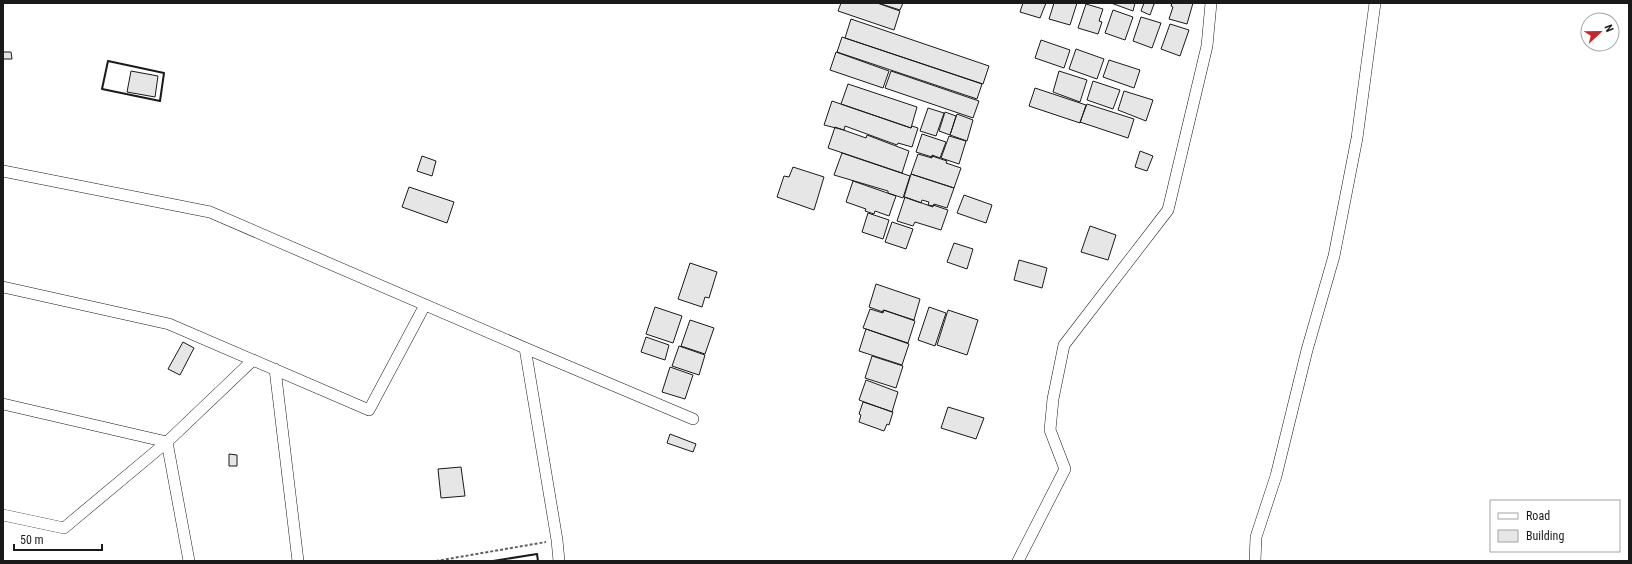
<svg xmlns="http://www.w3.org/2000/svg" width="1632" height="564" viewBox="0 0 1632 564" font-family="'Roboto Condensed',sans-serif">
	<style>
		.building { fill: #e6e6e6; stroke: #1a1a1a }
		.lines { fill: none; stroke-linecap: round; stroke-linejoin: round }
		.street-casing { stroke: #1a1a1a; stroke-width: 12 }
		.path { stroke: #5f5f5f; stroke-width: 2; stroke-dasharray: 3 2; stroke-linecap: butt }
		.street { stroke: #fff; stroke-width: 11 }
		.wall { stroke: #1a1a1a; stroke-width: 2 }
	</style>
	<rect width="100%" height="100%" fill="#fff"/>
	<path class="building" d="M841,3H877L900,11L894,30L838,11Z
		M878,3H903L900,10Z
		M1023,3H1046L1040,18L1020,12Z
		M1054,3H1077L1070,25L1049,19Z
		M1111,3H1135L1133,11Z
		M1144,3H1156L1154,4L1150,15L1141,11Z
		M1172,3H1193L1187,24L1169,19L1173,7L1171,6Z
		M1086,4L1103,9L1099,21L1102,22L1098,34L1078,28Z
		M1113,10L1133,17L1125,40L1105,33Z
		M1141,17L1161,23L1152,48L1133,41Z
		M851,19L989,66L983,84L845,38Z
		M1170,24L1189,30L1180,56L1161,49Z
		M842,37L982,84L977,99L837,52Z
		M1041,40L1070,50L1064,68L1035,58Z
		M1076,49L1104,59L1097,79L1069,69Z
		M3,52H11L12,59H3Z
		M836,52L889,71L883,88L830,70Z
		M1109,60L1140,70L1134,88L1103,77Z
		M131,71L158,76L155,97L127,92Z
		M891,71L979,101L973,118L885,88Z
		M1059,71L1087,80L1080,102L1053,92Z
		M1093,81L1120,90L1113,109L1087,100Z
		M848,84L917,107L911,128L841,104Z
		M1035,88L1086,105L1080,123L1029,106Z
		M1124,91L1153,100L1146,121L1118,110Z
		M832,101L911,128L912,126L918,128L912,147L898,143L897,145L845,126L844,130L824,125Z
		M1087,104L1134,119L1128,138L1080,122Z
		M928,108L944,113L936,136L920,131Z
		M945,112L956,116L950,135L939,131Z
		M957,114L973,120L967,141L950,135Z
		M835,127L866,138L867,135L909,151L902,173L828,148Z
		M922,134L946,142L940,158L932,155V157L916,152Z
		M949,136L966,141L959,164L941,158Z
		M1140,151L1153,156L1147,171L1135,167Z
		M842,153L910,176L903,198L888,193V191L834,175Z
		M918,154L932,158V156L947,161L946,163L961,168L954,188L911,174Z
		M422,156L436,161L432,176L417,171Z
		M793,167L824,177L814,210L777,197L784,176L789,177Z
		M911,174L954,188L947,208L934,204L933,206L928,205L929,202L922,200L921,203L904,197Z
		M853,181L896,196L889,216L875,211L874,214L865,211L866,209L846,202Z
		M409,187L454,202L447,223L402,207Z
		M964,195L992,205L986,223L957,213Z
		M905,197L933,207V205L948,210L941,230L915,222L913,226L897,221Z
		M868,213L889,220L883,239L862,232Z
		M892,222L913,229L906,249L885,242Z
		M1090,226L1116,235L1108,260L1081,252Z
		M954,243L973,249L967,269L947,262Z
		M1019,260L1047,268L1042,288L1014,280Z
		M690,263L717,272L709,298L705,297L702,307L678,299Z
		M876,284L920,299L914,320L883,310V312L869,307Z
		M655,307L682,316L673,343L646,334Z
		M929,307L946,313L935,346L918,340Z
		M870,309L883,313L884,310L915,321L908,343L863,328Z
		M948,310L978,320L967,355L937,345Z
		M690,320L714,328L705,354L681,346Z
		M866,329L909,344L902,365L859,351Z
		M646,337L669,345L665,360L641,352Z
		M183,342L194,348L180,375L168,369Z
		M679,346L705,355L699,375L672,366Z
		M872,356L903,366L896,388L865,378Z
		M670,367L693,375L685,399L662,392Z
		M866,380L898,392L892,412L859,400Z
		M863,402L893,412L889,425L887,424L884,431L859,422L861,415L859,414Z
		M948,407L984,418L976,439L941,428Z
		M670,434L696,444L693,452L667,443Z
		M229,454L237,455V466H229Z
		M461,467L465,496L441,498L438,469Z"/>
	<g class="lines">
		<defs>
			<path id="street" d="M3,171L210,212L525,348L693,419
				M3,287L169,324L369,410L425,305
				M525,348L557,540L559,561
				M275,369L298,561
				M3,404L167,442L189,561
				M3,515L64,528L167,442L253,360
				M1018,561L1065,469L1050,430L1053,399L1064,345L1168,210L1207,46L1211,3
				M1255,561L1256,537L1276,476L1307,350L1334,256L1357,138L1375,3"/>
		</defs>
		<use href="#street" class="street-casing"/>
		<path class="path" d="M436,561L546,542"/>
		<use href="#street" class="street"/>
		<path class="wall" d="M108,61L164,73L160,101L102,89Z
			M493,561L537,554L538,561"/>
	</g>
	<rect width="1632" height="564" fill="none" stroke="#1a1a1a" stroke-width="8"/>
	<rect x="1490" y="500" width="130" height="52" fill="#ffffff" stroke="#a3a3a3"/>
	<rect x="1498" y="513" width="20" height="6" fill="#ffffff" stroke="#a3a3a3"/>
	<text x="1526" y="520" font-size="12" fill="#1a1a1a">Road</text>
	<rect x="1498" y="530" width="20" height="12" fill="#e6e6e6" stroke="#a3a3a3"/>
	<text x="1526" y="540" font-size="12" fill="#1a1a1a">Building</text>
	<g transform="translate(1600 32) rotate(68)"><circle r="19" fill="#ffffff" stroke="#a3a3a3"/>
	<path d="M0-3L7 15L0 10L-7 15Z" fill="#c62828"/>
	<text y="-6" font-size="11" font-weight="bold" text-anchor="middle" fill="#1a1a1a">N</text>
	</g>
	<path d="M14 544v6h88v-6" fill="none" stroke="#1a1a1a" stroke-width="2"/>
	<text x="20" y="544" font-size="12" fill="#1a1a1a" stroke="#ffffff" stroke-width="3" paint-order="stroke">50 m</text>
</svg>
